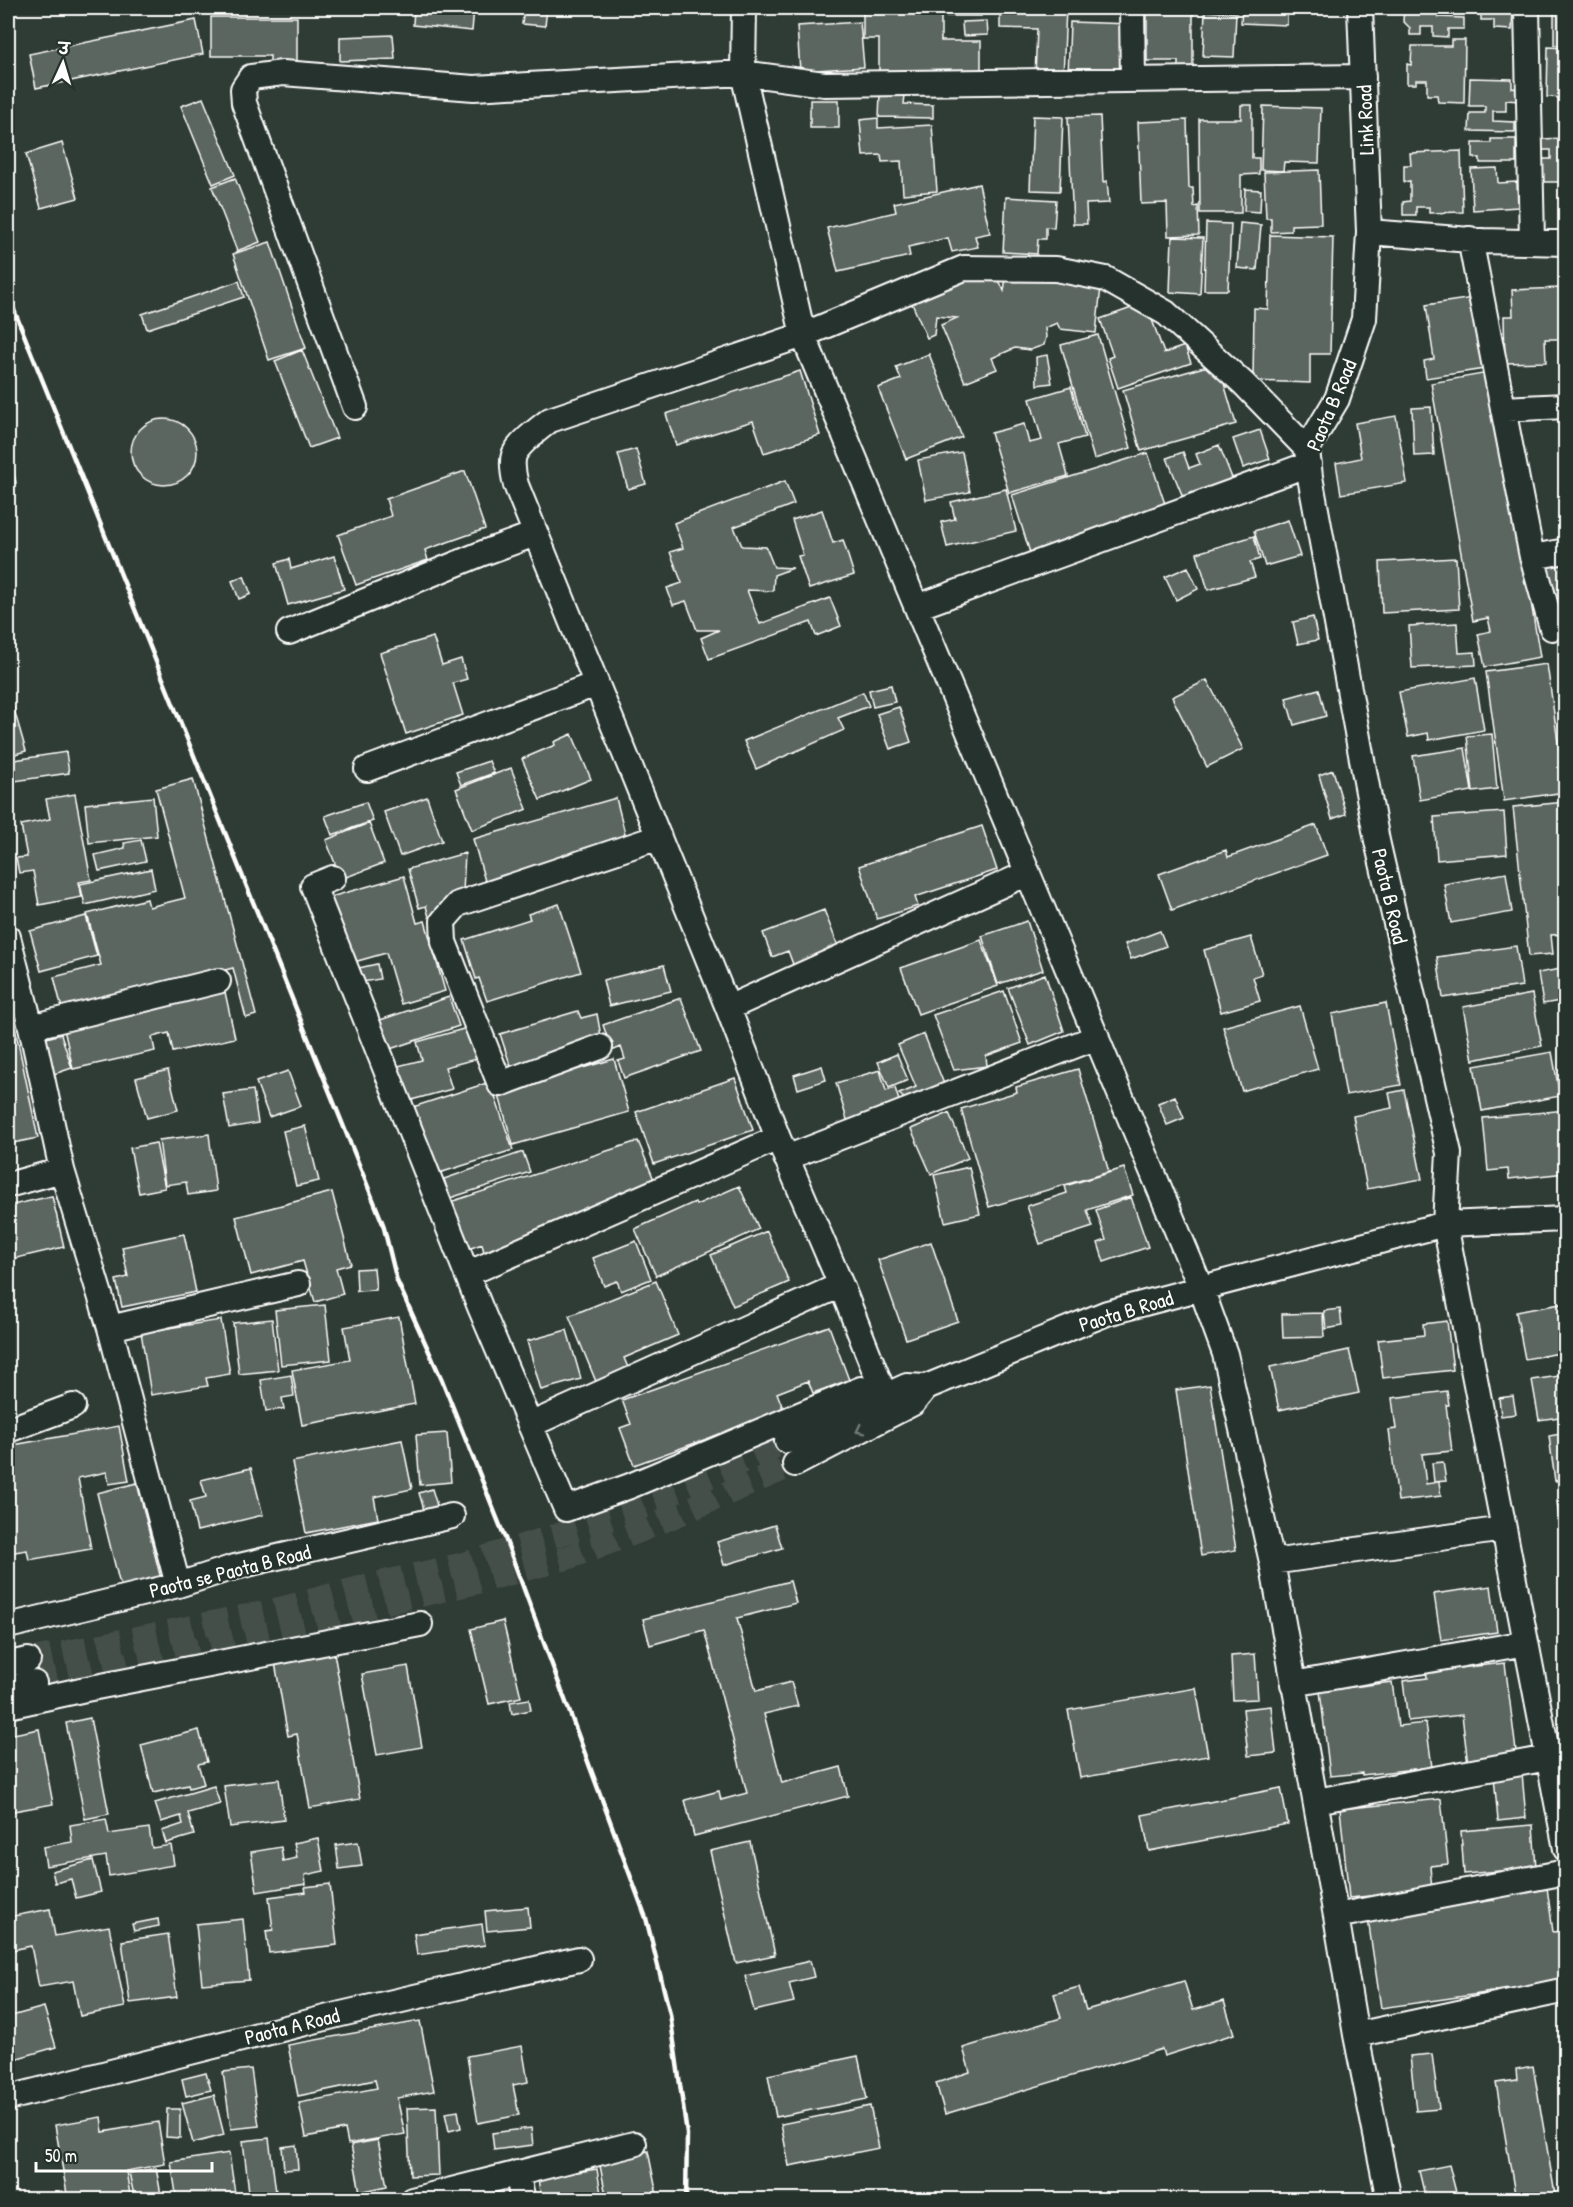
<svg xmlns="http://www.w3.org/2000/svg" width="1573" height="2207" viewBox="0 0 1573 2207" font-family="'Patrick Hand','Playpen Sans Deva',sans-serif">
	<style>
		.building { fill: #5b6661; stroke: #fff; stroke-width: 1.5 }
		.lines { fill: none; stroke-linecap: round; stroke-linejoin: round }
		.minor-tunnel { stroke: #444f49; stroke-width: 24; stroke-dasharray: 24 12; stroke-linecap: butt }
		.minor-casing { stroke: #fff; stroke-width: 28 }
		.minor { stroke: #26332d; stroke-width: 24 }
		.rail { stroke: #fff; stroke-width: 4.5 }
		.oneway { stroke: #727a76 }
		.labels { text-anchor: middle; dominant-baseline: central; stroke-width: 4.5; stroke-linejoin: round; paint-order: stroke }
		.street-label { font-size: 21px; fill: #fff; stroke: #26332d }
	</style>
	<rect width="100%" height="100%" fill="#2f3b35"/>
	<filter id="ink" filterUnits="userSpaceOnUse"><feTurbulence type="fractalNoise" baseFrequency=".0167" numOctaves="2"/><feDisplacementMap in="SourceGraphic" scale="12" xChannelSelector="R" yChannelSelector="G"/><feConvolveMatrix kernelMatrix="1 2 1 2 8 2 1 2 1" color-interpolation-filters="sRGB"/></filter>
	<g filter="url(#ink)">
		<path class="building" d="M414,8H474L472,31L413,25Z
			M524,8H547L545,26L522,24Z
			M863,8H981V16H941V41H981V77L879,79V39H863Z
			M1000,8H1066L1063,77L1035,76L1037,29L1000,28Z
			M1147,8H1193V70H1178V61H1147Z
			M1242,8H1287V25L1241,23Z
			M1395,8H1411L1438,10V17L1464,18V29H1448V37L1433,36V27H1421V35H1410V28L1403,21L1404,8Z
			M1481,8H1513L1512,30L1494,29V20H1481Z
			M1554,8H1566V45H1554Z
			M1205,11L1236,13L1234,57L1203,56Z
			M211,17H297V64H270V56H211Z
			M196,20L203,54L36,88L29,54Z
			M987,21L988,35L963,36L962,22Z
			M860,22L864,67L800,71L797,26Z
			M1070,22L1132,24L1130,78L1068,76Z
			M393,35L395,59L340,61V37Z
			M1451,40H1465L1464,103L1438,102L1437,95H1427V80H1416V84H1407V64L1411,65L1412,46H1451Z
			M1548,47L1566,48V98L1547,97Z
			M1470,78L1512,79V88L1519,89V101L1506,100V111H1493V121L1515,122V132L1469,131L1470,113H1485V106H1469Z
			M880,95H905L904,104L933,105V118L879,117Z
			M203,98L235,175L213,184L181,106Z
			M810,100H839V128H810Z
			M1241,105H1252V158H1259V174L1241,175V213H1200L1199,119H1241Z
			M1263,106L1321,108L1319,163L1284,162L1283,171L1261,170Z
			M1033,116L1063,117L1060,191L1030,190Z
			M1100,116L1103,182L1107,181L1109,203L1086,204L1087,224H1073L1068,117Z
			M878,118V128L932,125L937,191L903,194L901,161L882,162L881,155L863,156L860,120Z
			M1187,120L1189,188H1193L1194,207L1198,206L1199,235L1168,236L1167,203L1141,204L1138,122Z
			M1566,138V182H1540L1539,159H1551V150H1541V139Z
			M1491,139H1516V163H1480V158H1473V143H1491Z
			M62,143L78,198L41,208L26,154Z
			M1461,151L1463,212L1429,213V207H1416V215H1403V202L1410,201V181L1404,182V165H1411L1410,153Z
			M1497,168L1498,183L1517,182L1518,207L1473,210L1471,169Z
			M1319,170L1321,224L1291,225V231L1271,232V218H1266L1264,172Z
			M235,178L260,242L237,251L212,187Z
			M979,184L990,233L975,236L978,247L952,252L948,238L908,247L910,256L838,272L827,228L896,212L894,203Z
			M1245,189L1261,190L1260,212L1244,211Z
			M1006,197L1056,200L1054,228L1046,227V239H1038L1037,254L1003,252Z
			M1206,223L1231,224L1228,290H1204Z
			M1240,223L1261,225L1257,270L1237,268Z
			M1270,235L1333,237L1330,354H1310V383L1253,381L1254,308L1268,309Z
			M1172,237L1203,238L1200,294L1170,292Z
			M270,242L306,348L269,360L233,254Z
			M968,275L998,278L1004,291L1006,277L1101,287L1096,333L1060,329L1057,323L1045,328L1046,337L1044,345L1030,350L1015,348L992,358L997,369L965,382L941,325L957,318L936,316L934,335L927,338L910,299Z
			M239,281L244,297L147,329L142,314Z
			M1560,288L1562,339H1545L1546,362L1505,363L1504,316H1513L1512,290Z
			M1473,298L1484,369L1426,378L1424,361L1434,359L1426,305Z
			M1146,303L1164,353L1185,346L1191,363L1118,388L1108,358L1113,356L1100,319Z
			M1098,335L1131,448L1094,459L1061,345Z
			M302,350L337,438L309,448L275,361Z
			M929,354L962,437L906,459L878,388L901,379L896,367Z
			M1047,355L1052,383L1037,385L1036,357Z
			M1218,363L1236,424L1141,451L1123,390Z
			M800,371L820,435L764,453L753,421L676,445L666,414Z
			M1488,373L1525,584H1528L1540,657L1485,667L1478,634L1491,631L1488,618L1473,621L1431,383Z
			M1071,387L1085,437L1059,444L1068,476L1009,493L991,433L1024,424L1029,443L1042,440L1030,399Z
			M1431,407L1434,455L1414,456L1412,408Z
			M1396,416L1407,483L1341,494L1336,463L1361,458L1355,423Z
			M131 452a33 33 0 1 1 66 0a33 33 0 1 1-66 0Z
			M1260,430L1270,459L1243,468L1233,439Z
			M1219,445L1234,483L1185,502L1167,458L1183,452L1189,468L1200,464L1196,454Z
			M8,446L16,483L8,485Z
			M636,449L646,484L628,489L618,454Z
			M962,452L970,492L926,500L918,460Z
			M1148,453L1168,513L1031,556L1012,495Z
			M465,471L485,529L425,550L428,560L356,585L338,535L391,516L386,499Z
			M785,481L794,504L734,527L742,546L766,547L774,567L793,568L774,575L773,591L747,590L760,624L830,598L841,626L816,636L811,622L709,659L701,638L719,630H697L686,601L673,605L667,588L682,583L670,552L683,548L674,523Z
			M1006,489L1016,531L947,547L941,522L955,519L951,502Z
			M822,510L833,543L843,540L854,575L809,589L798,556L803,555L792,520Z
			M1288,520L1300,556L1265,566L1254,531Z
			M1254,536L1260,559L1250,562L1255,577L1208,590L1197,553Z
			M334,556L344,589L288,605L276,563L289,559L291,569Z
			M1456,558L1459,609L1382,613L1380,562Z
			M1566,561V636L1558,638L1544,566Z
			M1188,567L1198,589L1176,600L1165,577Z
			M244,576L251,594L239,599L232,581Z
			M1313,617L1318,640L1298,644L1293,622Z
			M1457,623L1459,653L1475,652L1476,665L1412,668L1409,626Z
			M433,637L442,665L461,659L467,679L453,683L463,715L406,734L380,653Z
			M1547,664L1565,792L1504,801L1486,672Z
			M1475,678L1484,730L1429,740L1428,733L1408,737L1399,692Z
			M1207,680L1243,749L1207,767L1172,697Z
			M891,685L895,702L873,707L869,690Z
			M1319,689L1326,716L1294,725L1286,698Z
			M863,692L869,706L838,718L844,730L756,769L744,741Z
			M11,699L26,751L8,756V700Z
			M899,707L911,742L890,749L877,714Z
			M572,734L591,779L540,800L522,759L555,745L554,742Z
			M1492,734L1497,789L1473,792L1467,736Z
			M1465,748L1472,791L1420,800L1413,756Z
			M66,752L69,773L8,782V761Z
			M489,761L494,773L461,785L456,772Z
			M511,768L527,809L472,830L456,789Z
			M1333,770L1346,814L1332,819L1319,775Z
			M193,779L256,1015L246,1018L233,968L63,1013L54,977L101,965L87,914L147,899L149,907L185,898L156,789Z
			M75,794L91,880L79,882L82,897L39,905L33,871L19,873L16,858L27,857L21,825L50,819L46,799Z
			M153,797L157,836L89,843L85,804Z
			M427,797L442,841L400,856L384,812Z
			M616,798L628,845L487,888L473,839Z
			M366,802L373,821L332,835L325,816Z
			M1566,802V934L1551,935L1553,954L1529,956L1513,807Z
			M1504,812L1507,854L1437,860L1434,817Z
			M369,823L384,863L341,879L326,840Z
			M1316,825L1327,855L1172,910L1159,874L1226,850L1228,857Z
			M982,826L997,870L915,897L918,906L877,919L859,866Z
			M141,840L146,861L99,871L95,855L125,848L124,843Z
			M465,853L463,892L429,917L426,906L419,908L408,869Z
			M151,869L155,889L85,905L80,884Z
			M1506,873L1512,912L1451,923L1444,884Z
			M404,876L417,923L425,921L445,991L401,1004L386,953L347,964L327,898Z
			M559,904L581,972L487,1001L479,978L476,979L464,940L530,919L528,914Z
			M824,910L840,951L794,967L788,951L772,957L763,933Z
			M86,916L97,956L41,971L30,931Z
			M1027,921L1043,970L998,984L982,936Z
			M1160,931L1166,946L1131,959L1125,944Z
			M1251,937L1262,974L1253,977L1260,1001L1221,1012L1204,950Z
			M981,940L998,986L918,1014L901,968Z
			M1516,946L1522,986L1443,998L1437,957Z
			M377,964L380,979L357,983L354,969Z
			M664,965L671,991L609,1006L603,980Z
			M1566,968V1000L1543,1004L1538,973Z
			M1045,974L1064,1031L1030,1045L1008,988Z
			M1004,991L1022,1043L986,1056L987,1066L954,1070L933,1015Z
			M225,992L235,1038L173,1052L169,1033L152,1037L155,1051L73,1069L64,1029Z
			M8,994L38,1138L8,1144Z
			M1532,994L1542,1046L1473,1060L1463,1007Z
			M449,997L459,1026L384,1051L374,1022Z
			M681,998L701,1051L624,1078L618,1061L625,1059L621,1047L612,1051L603,1025Z
			M1386,1003L1401,1085L1346,1095L1332,1014Z
			M1300,1006L1318,1069L1242,1091L1223,1027Z
			M578,1011L581,1018L597,1014L601,1036L512,1070L500,1034Z
			M1566,1019V1072L1559,1020Z
			M467,1028L476,1059L445,1067L452,1089L404,1102L394,1067L422,1060L417,1042Z
			M61,1034L72,1068L54,1074L43,1039Z
			M924,1034L946,1089L909,1102L899,1094L916,1087L898,1045Z
			M1552,1052L1560,1096L1482,1111L1474,1066Z
			M897,1054L908,1080L889,1088L878,1062Z
			M614,1059L629,1112L513,1145L498,1092Z
			M822,1066L826,1080L798,1089L794,1075Z
			M1078,1069L1109,1172L989,1207L961,1109L1017,1092L1016,1087Z
			M168,1070L178,1110L147,1118L136,1078Z
			M880,1070L886,1091L895,1088L901,1107L848,1123L836,1083Z
			M288,1071L301,1106L269,1117L256,1082Z
			M735,1078L753,1130L654,1164L636,1112Z
			M490,1082L513,1150L436,1174L413,1107Z
			M253,1090L258,1123L229,1128L223,1094Z
			M1404,1090L1422,1179L1367,1189L1353,1116L1392,1108L1389,1093Z
			M1175,1096L1184,1118L1167,1125L1158,1103Z
			M1566,1110V1173L1509,1179L1508,1169L1488,1171L1483,1118Z
			M949,1113L968,1158L931,1174L911,1129Z
			M305,1126L319,1181L296,1186L283,1131Z
			M209,1134L216,1191L188,1195L186,1182L165,1185L159,1140Z
			M638,1141L655,1182L484,1252L482,1244L463,1251L447,1203Z
			M156,1143L165,1188L139,1193L130,1148Z
			M523,1152L530,1172L450,1198L444,1179Z
			M969,1167L980,1214L945,1222L934,1175Z
			M1124,1168L1133,1195L1087,1210L1093,1227L1040,1244L1027,1206L1067,1193L1065,1186Z
			M739,1186L759,1229L656,1276L635,1229L695,1202L696,1205Z
			M332,1192L351,1264L336,1268L343,1294L315,1302L303,1261L251,1275L236,1217Z
			M52,1196L64,1247L8,1260V1206Z
			M1131,1197L1148,1247L1104,1262L1098,1243L1106,1240L1096,1210Z
			M767,1231L789,1282L733,1306L711,1255Z
			M184,1234L196,1292L122,1307L116,1280L128,1277L122,1247Z
			M636,1241L651,1279L621,1291L617,1281L604,1286L593,1258Z
			M931,1242L958,1321L906,1339L878,1260Z
			M374,1268L376,1290L357,1291L356,1269Z
			M656,1281L678,1335L624,1358L629,1370L597,1384L569,1316Z
			M1566,1303V1352L1525,1359L1516,1312Z
			M325,1305L331,1360L281,1365L275,1310Z
			M1340,1309L1342,1326L1326,1329L1324,1311Z
			M1323,1313L1324,1337L1283,1338L1282,1314Z
			M399,1317L415,1404L302,1425L292,1370L350,1360L344,1327Z
			M272,1319L278,1370L239,1374L233,1323Z
			M221,1320L230,1374L206,1378L208,1386L151,1395L141,1332Z
			M1447,1321L1453,1370L1383,1378L1378,1340L1424,1335L1423,1324Z
			M829,1326L849,1380L813,1393L808,1381L777,1393L784,1411L634,1465L620,1428L631,1424L622,1400Z
			M567,1330L581,1379L541,1390L527,1341Z
			M1349,1350L1359,1393L1279,1410L1270,1367Z
			M291,1375L294,1396L282,1398L284,1409L266,1411L261,1380Z
			M1566,1375V1416L1539,1420L1532,1380Z
			M1210,1385L1236,1550L1201,1556L1176,1390Z
			M1447,1391L1449,1405H1446L1452,1451L1422,1454L1426,1484L1439,1482L1441,1496L1398,1501L1389,1430L1396,1429L1392,1398Z
			M1513,1396L1516,1414L1501,1416L1499,1398Z
			M119,1426L129,1481L109,1484L107,1472L78,1478L91,1549L29,1560L27,1550L8,1553V1446Z
			M447,1433L451,1482L420,1485L416,1435Z
			M1566,1433V1479L1555,1481L1549,1436Z
			M402,1440L412,1489L374,1497L378,1519L306,1533L292,1462Z
			M1443,1462L1446,1481L1434,1482L1432,1463Z
			M251,1468L263,1515L197,1531L190,1501L206,1497L201,1480Z
			M137,1483L161,1579L121,1589L97,1493Z
			M432,1489L438,1509L425,1513L419,1493Z
			M1566,1500V1543L1562,1544L1557,1501Z
			M775,1525L782,1548L724,1565L717,1542Z
			M790,1581L796,1603L737,1618L756,1691L791,1682L798,1706L764,1714L782,1783L841,1767L848,1796L694,1836L685,1800L719,1791L721,1800L747,1793L704,1630L650,1645L643,1619Z
			M1491,1586L1497,1632L1441,1640L1434,1594Z
			M503,1621L521,1697L489,1704L471,1629Z
			M333,1647L360,1799L310,1808L297,1734L288,1736L274,1657Z
			M1255,1654L1258,1699L1233,1700L1231,1656Z
			M1505,1663L1517,1759L1468,1764L1462,1715L1408,1721L1403,1681L1427,1678L1426,1670L1450,1667V1669Z
			M408,1666L422,1747L377,1755L362,1674Z
			M1392,1682L1398,1726L1426,1723L1432,1767L1362,1775V1773L1330,1776L1320,1691Z
			M1196,1688L1208,1756L1080,1778L1068,1710Z
			M529,1699L531,1710L512,1714L510,1702Z
			M1271,1706L1276,1753L1248,1756L1243,1709Z
			M90,1718L109,1814L85,1819L66,1723Z
			M39,1729L53,1804L8,1812V1735Z
			M199,1730L207,1762L198,1764L204,1784L189,1788L188,1785L153,1793L141,1745Z
			M1522,1774L1526,1818L1498,1821L1494,1776Z
			M279,1779L284,1820L230,1827L224,1786Z
			M214,1786L220,1804L188,1813L194,1835L166,1843L162,1831L183,1824L181,1816L161,1822L155,1803Z
			M1281,1788L1288,1824L1149,1851L1142,1815Z
			M1441,1799L1448,1864L1430,1866L1432,1890L1349,1898L1340,1809Z
			M106,1819L109,1834L149,1828L152,1848L171,1845L174,1865L109,1876L106,1856L46,1866L43,1847L72,1842L70,1825Z
			M1533,1825L1536,1868L1464,1874L1461,1831Z
			M318,1838L324,1871L305,1875L306,1884L257,1892L251,1852L281,1847L283,1861L297,1858L294,1843Z
			M358,1842L362,1866L339,1869L336,1845Z
			M750,1842L775,1955L736,1963L710,1851Z
			M93,1860L101,1892L76,1898L71,1879L55,1883L52,1871Z
			M330,1884L337,1945L269,1953L266,1931L273,1930L269,1897L306,1892L305,1887Z
			M1547,1887L1553,1932L1564,1931L1566,1983L1509,1991L1508,1988L1485,1992L1486,1993L1381,2008L1368,1919L1494,1900V1895Z
			M528,1907L530,1927L487,1931L485,1911Z
			M50,1909L55,1936L109,1926L125,2007L80,2016L73,1981L39,1987L31,1946L8,1951V1917Z
			M158,1919L159,1926L134,1931L132,1924Z
			M243,1919L249,1980L202,1984L196,1924Z
			M482,1924L485,1945L417,1955L414,1934Z
			M168,1934L177,1997L130,2003L122,1941Z
			M810,1961L814,1977L789,1983L794,2002L754,2011L745,1976Z
			M1184,1981L1193,2010L1224,2001L1234,2034L1164,2056L1162,2049L945,2114L936,2083L970,2072L963,2048L1061,2018L1054,1994L1079,1987L1086,2010Z
			M44,2007L56,2047L8,2061V2017Z
			M420,2021L434,2091L397,2098L405,2134L348,2144L345,2129L306,2137L299,2103L377,2088L375,2080L298,2096L288,2045Z
			M522,2046L528,2082L513,2085L519,2115L478,2123L467,2056Z
			M1432,2054L1439,2109L1416,2111L1410,2056Z
			M858,2056L867,2099L776,2117L768,2075Z
			M1533,2066L1556,2200H1516L1496,2083L1517,2080L1516,2069Z
			M251,2069L259,2126L231,2129L223,2072Z
			M206,2073L211,2090L186,2096L182,2079Z
			M214,2095L224,2135L193,2143L182,2103Z
			M870,2106L879,2148L789,2166L781,2124Z
			M436,2107L439,2175L410,2176L407,2108Z
			M167,2109H180V2138L166,2137Z
			M458,2111L461,2128L449,2131L445,2113Z
			M101,2117L103,2132L158,2122L165,2164L126,2171L131,2200H68L55,2125Z
			M531,2128L533,2145L494,2150L492,2133Z
			M269,2138L277,2200H250L243,2141Z
			M378,2140L387,2186L360,2192L351,2145Z
			M296,2145L298,2169L284,2170L282,2147Z
			M648,2151L658,2200H607L599,2161Z
			M229,2153L236,2200H177L171,2162Z
			M1449,2165L1458,2200H1426L1419,2171Z
			M156,2168L162,2200H135L129,2173Z
			M597,2169L602,2200H541L538,2178Z"/>
		<g class="lines">
			<path class="minor-tunnel" d="M28,1660L272,1611L367,1586L464,1564L629,1513L787,1441
				M34,1683L276,1632L371,1606L473,1583L567,1558L637,1532L795,1464"/>
			<defs>
				<path id="minor" d="M744,8L743,73L803,335L1201,1288L1225,1354L1272,1562L1336,1916L1356,2035L1389,2200
					M1132,8L1133,80
					M1527,8L1532,242
					M1369,232L1483,241L1566,243
					M1470,239L1532,557L1566,551
					M355,407L244,103L243,89L251,77L283,73L474,88L743,73L824,84L1363,77
					M1503,409L1566,406
					M1532,557L1552,628
					M917,607L1309,464
					M289,632L483,553L535,534
					M367,769L596,684
					M333,878L313,886L480,1307L566,1509L630,1486L861,1389
					M8,937L31,1027L62,1170L110,1328L178,1585
					M728,1008L1028,873
					M31,1027L218,981
					M600,1047L500,1084L444,942L443,921L458,904L659,837
					M786,1158L1097,1037
					M8,1185L62,1170
					M1566,1219L1445,1224L1566,1849
					M467,1274L778,1138
					M110,1328L298,1284
					M892,1414L841,1285L778,1138L728,1008L516,485C514,477 511,464 514,455C519,443 540,428 550,420L803,335L964,268L1056,269L1106,279L1166,313L1244,384L1307,449
					M530,1425L841,1285
					M8,1430L73,1406
					M787,1441L907,1386L926,1387L1107,1313L1445,1224L1449,1153L1377,841L1310,477L1307,449L1337,399L1364,319L1369,232L1360,8
					M795,1464L913,1403L926,1387
					M1272,1562L1504,1529
					M8,1626L178,1585L231,1568L452,1516
					M8,1664L28,1660
					M1293,1684L1526,1643
					M8,1689L34,1683
					M8,1706L81,1690L420,1624
					M1316,1801L1548,1758
					M1336,1916L1566,1872
					M1356,2035L1566,1990
					M8,2098L341,2014L579,1959
					M517,2173L523,2200
					M412,2200L634,2144"/>
			</defs>
			<use href="#minor" class="minor-casing"/>
			<use href="#minor" class="minor"/>
			<path class="rail" d="M8,295L383,1224L397,1281L442,1380L505,1538L646,1918L670,2014L687,2134L686,2200"/>
		</g>
		<defs><path id="oneway-chevron" d="M-2-3.5L2.5 0L-2 3.5" fill="none" stroke-width="1.6" stroke-linecap="round" stroke-linejoin="round" transform="scale(1.5)"/></defs>
		<use class="oneway" href="#oneway-chevron" transform="translate(860 1430) rotate(153)"/>
	</g>
	<g class="labels">
		<g class="street-label">
			<text transform="translate(1365 120) rotate(-92)">Link Road</text>
			<text transform="translate(1331 405) rotate(-67)">Paota B Road</text>
			<text transform="translate(1390 896) rotate(77)">Paota B Road</text>
			<text transform="translate(1126 1311) rotate(-17)">Paota B Road</text>
			<text transform="translate(230 1571) rotate(-14)">Paota se Paota B Road</text>
			<text transform="translate(292 2026) rotate(-14)">Paota A Road</text>
		</g>
	</g>
	<rect width="1573" height="2207" fill="none" stroke="#26332d" stroke-width="30"/>
	<rect x="15" y="15" width="1543" height="2177" fill="none" stroke="#fff" stroke-width="2" filter="url(#ink)"/>
	<g transform="translate(63 63) rotate(4)" stroke="#26332d" stroke-width="4.5" paint-order="stroke">
	<path d="M0-4.5L10 22L0 15L-10 22Z" fill="#ffffff"/>
	<text y="-9" font-size="16" font-weight="bold" text-anchor="middle" fill="#ffffff">उ</text>
	</g>
	<path d="M36 2162v9h176v-9" fill="none" stroke="#ffffff" stroke-width="3"/>
	<text x="45" y="2162" font-size="18" fill="#ffffff" stroke="#26332d" stroke-width="4.5" paint-order="stroke">50 m</text>
</svg>
